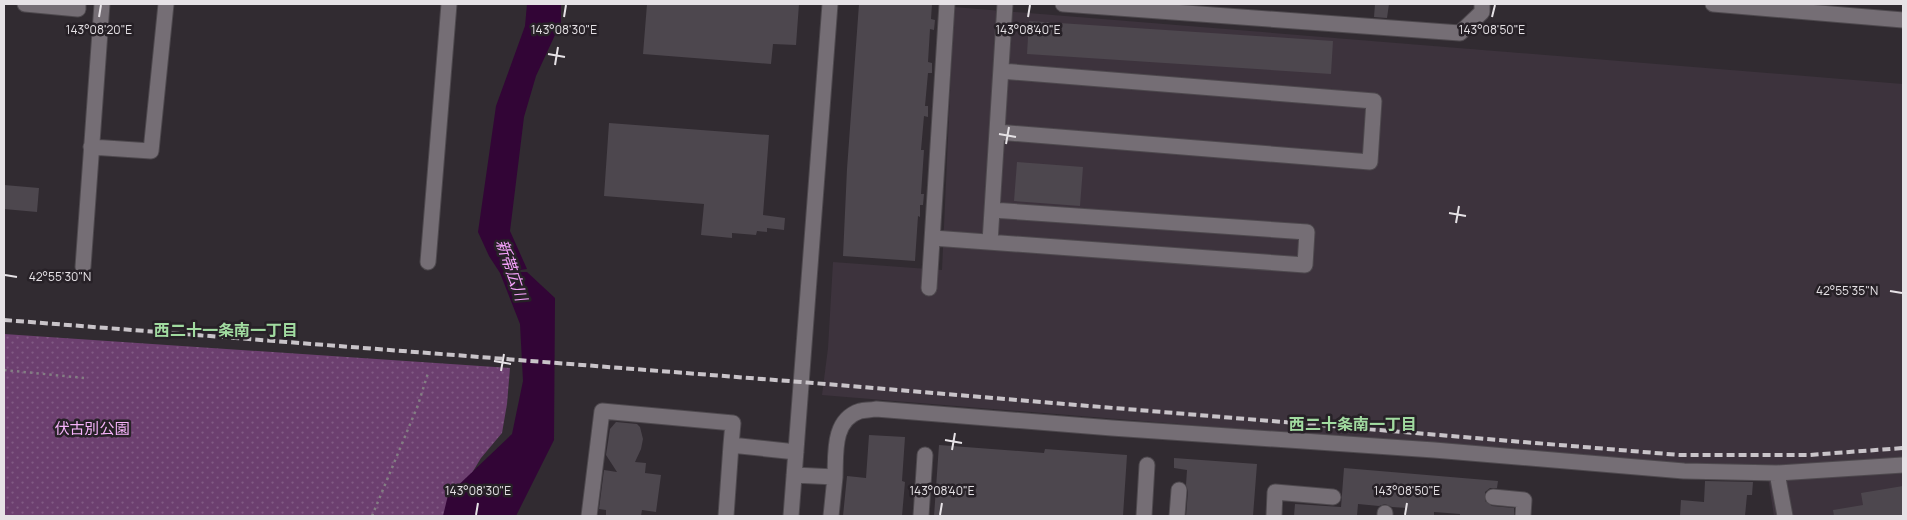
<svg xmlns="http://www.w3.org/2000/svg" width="1907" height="520" viewBox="0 0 1907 520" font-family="Manrope,'Noto Sans JP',sans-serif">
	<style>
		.built { fill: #3d333d }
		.park { fill: url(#park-dots) }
		.water { fill: #320536 }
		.building { fill: #4d474e }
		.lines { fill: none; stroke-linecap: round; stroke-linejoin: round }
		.minor-casing { stroke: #4e494e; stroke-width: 17 }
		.path { stroke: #837d83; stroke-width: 2.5; stroke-dasharray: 2.5 4; stroke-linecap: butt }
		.minor { stroke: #756e75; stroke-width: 15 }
		.rail { stroke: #c9c4c9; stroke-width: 4; stroke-dasharray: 8 4; stroke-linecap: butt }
		.ticks { fill: none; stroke: #e6e2e6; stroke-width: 2 }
		.labels { text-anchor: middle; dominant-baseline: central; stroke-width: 5; stroke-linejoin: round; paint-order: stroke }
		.park-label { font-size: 15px; fill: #f7b4fb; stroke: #272127 }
		.water-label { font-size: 16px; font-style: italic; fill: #f4a1fa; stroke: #272127 }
		.neighbourhood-label { font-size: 16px; font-weight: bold; fill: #a1dba0; stroke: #272127 }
		.ticks-label { font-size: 12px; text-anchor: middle; fill: #e6e2e6; stroke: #272127; stroke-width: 5; stroke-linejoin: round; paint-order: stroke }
	</style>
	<defs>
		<pattern id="park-dots" width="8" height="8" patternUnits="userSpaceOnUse" patternTransform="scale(1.25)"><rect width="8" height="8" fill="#6c3f6f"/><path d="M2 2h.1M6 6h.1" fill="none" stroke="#815a84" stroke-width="1.8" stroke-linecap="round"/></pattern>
	</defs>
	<rect width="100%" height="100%" fill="#312b31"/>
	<path class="built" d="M954,7L1903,84V516H1774L1766,465L1672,464L822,395L828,348L833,262L942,270Z"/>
	<path class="park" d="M4,334L510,368L507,404L502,433L481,458L446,516H4Z"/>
	<path class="water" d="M527,4H561V22L536,76L524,117L510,231L527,269L507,272H527L555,298L554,440L516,516H443L448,495L512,434L523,381L520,324L500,273L489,256L478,232L496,106L525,26Z"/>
	<path class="building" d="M647,4H799L796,45L773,44L771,64L643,54Z
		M859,4H932L931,19L935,20L934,30L930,29L928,62L932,63V73H928L925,106H928V117L924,116L921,150H924L921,194H924L923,205H920V217L918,216L915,261L843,256L847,169Z
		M1375,4H1389L1387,18L1374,17Z
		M1029,21L1333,41L1331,74L1027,54Z
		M609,123L769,135L763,215L785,218L784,230L767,228V232L757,231L756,235L732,233V238L701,235L704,204L604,196Z
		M1017,162L1083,167L1080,206L1014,201Z
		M4,185L39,188L37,212L4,209Z
		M616,422L637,424L640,427L643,439L641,449L635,462L646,463L645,473L661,475L656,512L642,510L641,516H606V510L599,509L604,470L617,472L606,455L610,429Z
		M869,435L905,437L902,481L905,482L902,516H843L847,476L866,478Z
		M939,445L1044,453L1045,449L1127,455L1123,516H934Z
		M1174,458L1257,464L1253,516H1186L1188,491L1186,485L1187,470L1174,468Z
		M1344,468L1498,481L1497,488H1490L1485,492V501L1492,506L1514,508V516H1460V514L1434,512V516H1406L1407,508L1392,507L1385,504L1379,506L1358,504L1357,516H1294L1295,504L1341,507Z
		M1705,481L1753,482L1752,495H1747L1745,516H1680L1681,500L1704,502Z
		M1903,486V516H1834L1833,510L1863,505L1861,493Z"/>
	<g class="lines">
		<defs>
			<path id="minor" d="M25,4L78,9V4
				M1063,4L1460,33L1482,12V4
				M1713,4L1903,20
				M997,132L1370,162L1374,101L1001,71
				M91,147L151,151L166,4
				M933,238L1305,265L1307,232L992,210
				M990,242L1005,4
				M428,262L449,4
				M83,267L102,4
				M929,288L947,4
				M1777,473L1785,516
				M794,475L835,477C836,454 832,420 860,411C864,410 871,410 876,409L1112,428L1434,450L1684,471L1777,473L1903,465
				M1493,497L1524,500L1523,516
				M589,516L602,411L733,423L731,445
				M726,516L731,445L796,452
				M791,516L830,4
				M831,516L835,477
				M921,516L925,455
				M1144,516L1147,465
				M1177,516L1179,490
				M1274,516L1275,492L1333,497
				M1385,516V513"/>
		</defs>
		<use href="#minor" class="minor-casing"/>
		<path class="path" d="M4,370L84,378
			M372,516L418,405L428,373"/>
		<use href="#minor" class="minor"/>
		<path class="rail" d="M4,320L801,382L1680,455H1809L1903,448"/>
	</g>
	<path class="ticks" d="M99,17L101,5M564,17L566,5M1028,17L1030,5M1492,17L1495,5M548,54L565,57M555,65L558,47M999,134L1016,137M1006,144L1009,127M1449,213L1466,216M1456,223L1459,206M5,275L17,277M1890,291L1902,293M494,361L511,364M501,371L504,354M945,440L962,443M952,450L955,433M476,515L478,503M940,515L942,503M1405,515L1407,503"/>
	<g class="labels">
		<g class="park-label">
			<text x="92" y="428">伏古別公園</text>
		</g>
		<g class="water-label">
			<text transform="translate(512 270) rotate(71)">新帯広川</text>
		</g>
		<g class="neighbourhood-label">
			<text x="226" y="330">西二十一条南一丁目</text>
			<text x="1353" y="424">西二十条南一丁目</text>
		</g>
	</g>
	<g class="ticks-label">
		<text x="564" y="34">143°08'30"E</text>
		<text x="1492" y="34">143°08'50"E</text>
		<text x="99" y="34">143°08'20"E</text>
		<text x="1028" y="34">143°08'40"E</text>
		<text x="60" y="281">42°55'30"N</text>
		<text x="1847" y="295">42°55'35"N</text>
		<text x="478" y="495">143°08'30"E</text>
		<text x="942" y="495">143°08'40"E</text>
		<text x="1407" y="495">143°08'50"E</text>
	</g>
	<rect width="1907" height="520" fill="none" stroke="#e6e2e6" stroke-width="10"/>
</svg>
